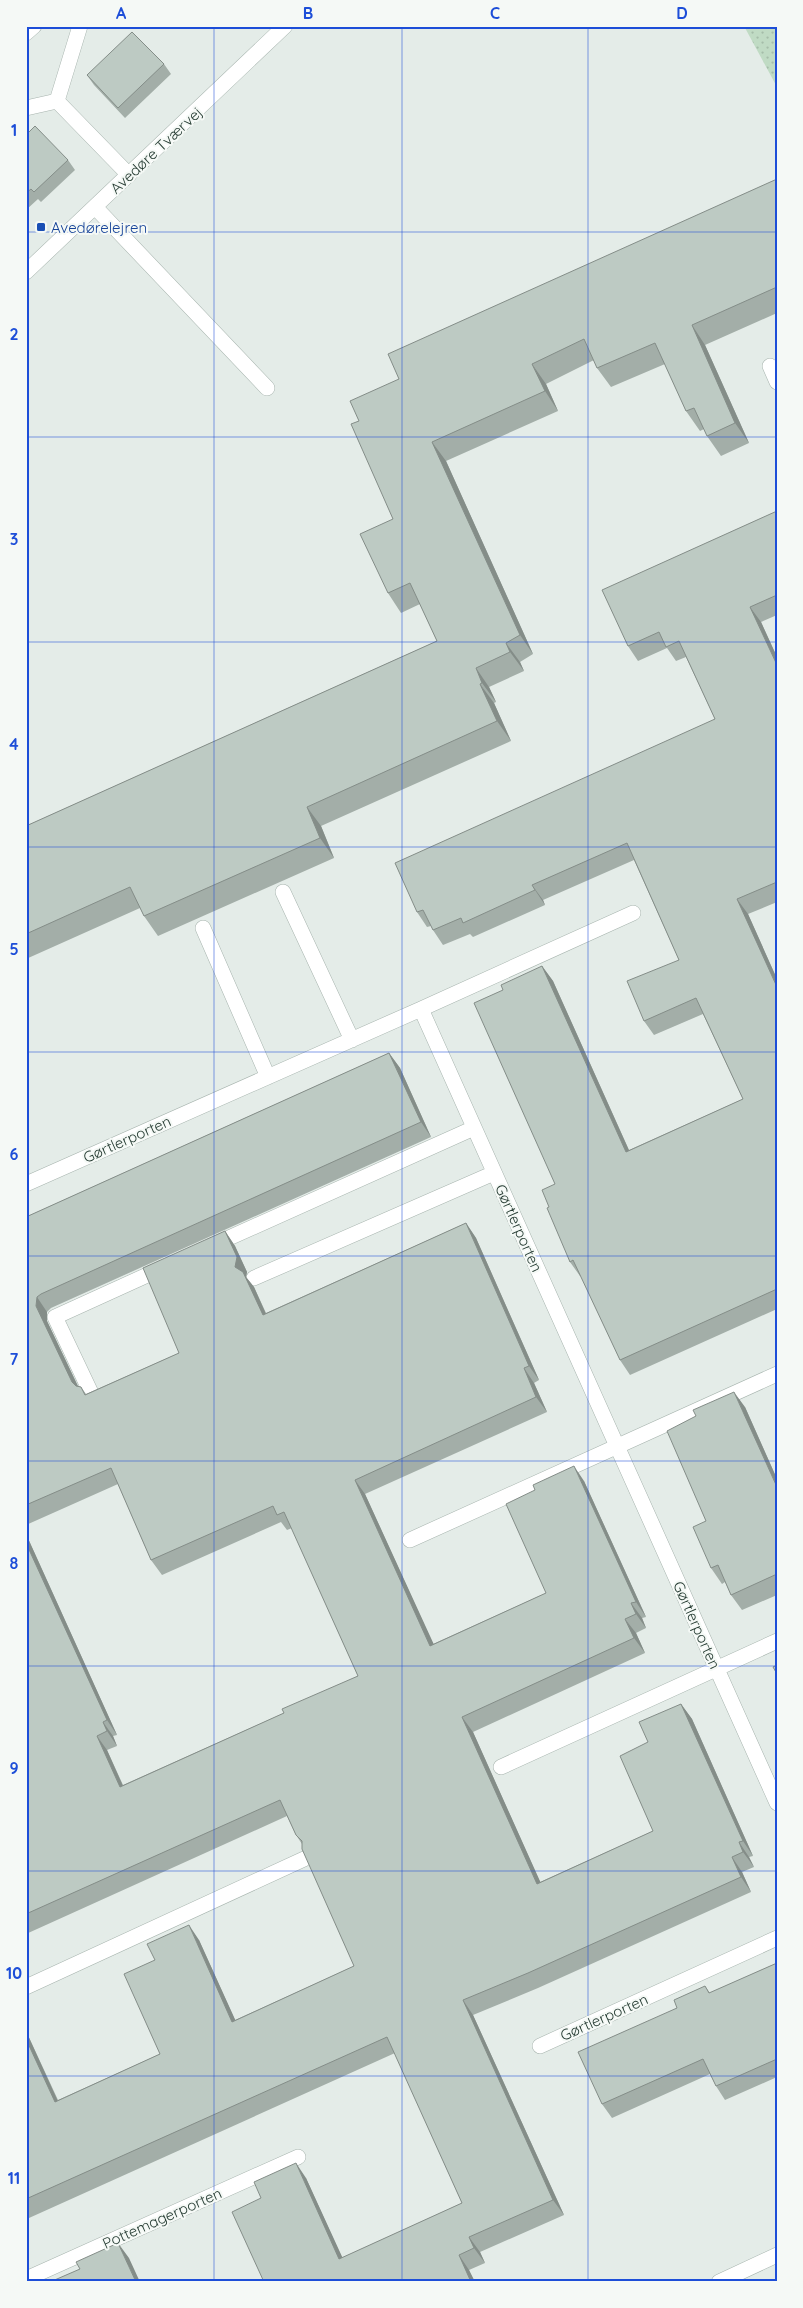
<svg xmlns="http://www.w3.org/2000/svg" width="803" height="2308" viewBox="0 0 803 2308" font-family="Quicksand,sans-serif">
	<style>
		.grass { fill: url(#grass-dots) }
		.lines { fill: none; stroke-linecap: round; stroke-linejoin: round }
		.minor-casing { stroke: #a7b4ae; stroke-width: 16 }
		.minor { stroke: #fff; stroke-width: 15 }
		.wall { fill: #a3aea8 }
		.shaded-wall { fill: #848d88 }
		.building { fill: #bdcac3; stroke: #848d88 }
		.grid { fill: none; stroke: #1d4ed8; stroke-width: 1; stroke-opacity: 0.55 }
		.transit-dot { fill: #1a4fb4; stroke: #f5f9f6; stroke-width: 2 }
		.labels { text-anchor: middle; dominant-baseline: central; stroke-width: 4; stroke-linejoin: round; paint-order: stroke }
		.street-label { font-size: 15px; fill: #263c33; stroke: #f5f9f6 }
		.transit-label { font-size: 15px; fill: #164399; stroke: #f5f9f6; text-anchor: start }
		.neatline { fill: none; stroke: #1d4ed8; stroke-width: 2 }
		.grid-label { font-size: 16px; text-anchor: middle; font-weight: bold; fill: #1d4ed8 }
	</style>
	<defs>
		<pattern id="grass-dots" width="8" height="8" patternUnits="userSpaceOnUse" patternTransform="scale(1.25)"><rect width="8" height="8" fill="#c0dbc4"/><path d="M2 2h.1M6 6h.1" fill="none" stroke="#a5bda9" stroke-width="1.8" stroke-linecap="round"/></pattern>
	</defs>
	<rect width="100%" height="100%" fill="#e4ece8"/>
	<path class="grass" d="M744,26H777V87Z"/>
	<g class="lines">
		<defs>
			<path id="minor" d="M26,33L34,26
				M57,101L129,175
				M26,108L57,101L80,26
				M95,207L267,388
				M26,272L285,26
				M770,366L777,382
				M283,892L352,1040
				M203,928L268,1077
				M421,1009L633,913
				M26,1184L421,1009L777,1803
				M211,1246L474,1128
				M254,1278L494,1173
				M91,1393L55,1317L165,1267
				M410,1540L777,1374
				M501,1767L777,1641
				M26,1987L304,1859
				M540,2046L777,1938
				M26,2279L298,2157
				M719,2282L777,2255"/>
		</defs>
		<use href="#minor" class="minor-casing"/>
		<use href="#minor" class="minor"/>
	</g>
	<path class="wall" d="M164,64L171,74L125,118L94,85L87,75Z
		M26,135L68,160L75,170L41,202L38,199L26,210Z
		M777,179V313L705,345L749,443L721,456L707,436L704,429L700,431L686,411L665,364L611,387L597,368L594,360L546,384L558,411L446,461L533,654L520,662L524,671L489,687L496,702L494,703L511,741L321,826L334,858L158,936L144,916L140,908L26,959V826L437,641L420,604L401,613L388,593L393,519L359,421L399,379Z
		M777,511V615L761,622L777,657V902L748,914L777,979V1309L630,1375L620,1360L581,1276H580L570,1262L549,1207L555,1184L503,990L542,966L553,981L629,1150L743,1099L703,1014L654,1035L644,1021L679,960L634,860L543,900L545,905L473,937L470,934L443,945L433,930L431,926L427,927L417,912L715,719L686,657L676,661L667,648L638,661L628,646Z
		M389,1053L400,1068L431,1137L51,1308L47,1312V1321L78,1386L81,1387L86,1394L179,1353L225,1231L235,1246L247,1272L246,1277L254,1287L266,1313L466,1223L476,1238L539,1380L534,1383L547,1412L365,1494L433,1644L546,1593L584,1481L646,1617L642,1618L646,1628L636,1633L645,1653L473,1732L540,1882L653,1831L648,1742L681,1704L692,1719L753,1856L749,1857L754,1867L742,1872L751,1892L538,1988L473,2015L564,2215L480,2252L485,2263L469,2270L475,2282H264L306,2178L342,2258L462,2203L395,2053L29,2218L26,2214V2031L58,2100L160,2054L199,1940L235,2020L354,1966L302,1844L296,1835L287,1816L26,1934V1534L117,1735L113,1736L117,1746L107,1750L123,1785L284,1713L358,1676L292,1528L287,1530L281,1522L162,1575L151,1560L118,1484L26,1525V1217Z
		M745,1407L777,1479V1595L742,1610L731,1595L725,1582L722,1584L711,1568L706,1521Z
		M777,1963V2077L725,2100L716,2086L710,2074L612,2118L602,2104L677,2008L705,1986L710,1993Z"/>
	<path class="shaded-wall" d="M692,325L705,345L749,443L735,423Z
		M532,364L546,384L558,411L545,391Z
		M432,442L446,461L533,654L520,635Z
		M750,607L761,622L777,657V665Z
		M506,643L520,662L524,671L510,652Z
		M476,668L489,687L496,702L482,683Z
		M480,684L494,703L511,741L497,721Z
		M307,807L321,826L334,858L320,838Z
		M532,885L543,900L545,905L535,890Z
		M737,899L748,914L777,979V987Z
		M542,966L553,981L636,1166L626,1152Z
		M389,1053L400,1068L431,1137L421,1122Z
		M466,1223L476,1238L539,1380L529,1366Z
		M225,1231L235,1246L247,1272L246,1277L254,1287L273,1330L263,1315L235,1267Z
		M37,1297L47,1312V1321L83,1397L72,1382L36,1306Z
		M524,1368L534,1383L547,1412L536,1397Z
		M734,1392L745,1407L777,1479V1487Z
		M574,1466L584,1481L646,1617L636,1602Z
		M355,1480L365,1494L441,1660L430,1646Z
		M26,1534L117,1735L107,1720L26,1543Z
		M631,1603L642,1618L646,1628L636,1614Z
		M625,1619L636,1633L645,1653L634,1638Z
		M681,1704L692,1719L753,1856L743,1841Z
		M462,1717L473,1732L548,1899L537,1884Z
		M103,1722L113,1736L117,1746L107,1731Z
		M97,1736L107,1750L130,1802L120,1787Z
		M739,1842L749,1857L754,1867L743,1852Z
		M732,1857L742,1872L751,1892L741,1877Z
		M189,1925L199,1940L243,2037L232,2022Z
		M463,2000L473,2015L564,2215L553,2200Z
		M26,2031L65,2117L55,2102L26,2039Z
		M296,2163L306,2178L350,2274L339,2259Z
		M469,2237L480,2252L485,2263L474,2248Z
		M118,2243L129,2258L140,2282H136Z
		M459,2255L469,2270L475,2282H471Z"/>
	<path class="building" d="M132,32L164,64L118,108L87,75Z
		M35,126L68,160L34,192L31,189L26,193V135Z
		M777,179V287L692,325L735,423L707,436L694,408L686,411L655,343L597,368L584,339L532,364L545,391L432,442L520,635L506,643L510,652L476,668L482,683L480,684L497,721L307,807L320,838L144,916L130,887L26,934V826L437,641L410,583L388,593L360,534L393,519L351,424L359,421L350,401L399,379L388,354Z
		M777,511V595L750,607L777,665V882L737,899L777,987V1289L620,1360L573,1260L570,1262L547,1208L549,1207L542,1190L555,1184L474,1003L503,990L501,985L542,966L626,1152L743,1099L696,998L644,1021L627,981L679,960L627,843L532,885L535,890L463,923L461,918L433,930L423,910L417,912L395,863L715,719L679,641L666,647L659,632L628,646L602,590Z
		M389,1053L421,1122L41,1294L37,1297L36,1306L72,1382L76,1386L81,1387L85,1395L179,1353L143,1268L225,1231L237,1257L235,1267L243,1272L263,1315L466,1223L529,1366L524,1368L536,1397L355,1480L430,1646L546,1593L506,1504L535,1490L533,1485L574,1466L636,1602L631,1603L636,1614L625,1619L634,1638L462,1717L537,1884L653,1831L620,1756L648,1742L639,1722L681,1704L743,1841L739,1842L743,1852L732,1857L741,1877L528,1973L463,2000L553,2200L469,2237L474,2248L459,2255L471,2282H264L232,2212L261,2198L254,2182L296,2163L339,2259L462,2203L387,2037L26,2199V2039L55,2102L160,2054L124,1974L155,1960L147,1944L189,1925L232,2022L354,1966L302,1849V1841L296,1835L280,1800L26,1914V1543L107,1720L103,1722L107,1731L97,1736L120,1787L284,1713L282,1709L358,1676L284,1512L277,1515L273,1506L151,1560L111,1468L26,1505V1217Z
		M734,1392L777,1487V1574L731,1595L718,1565L711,1568L693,1527L706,1521L667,1431L696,1416L693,1410Z
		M777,1665V1674L773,1667Z
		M777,1963V2059L716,2086L703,2059L602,2104L578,2052L677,2008L674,2000L705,1986L709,1993Z
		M118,2243L136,2282H50L80,2269L76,2262Z"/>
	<path class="grid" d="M214,26V2282M402,26V2282M588,26V2282M26,232H777M26,437H777M26,642H777M26,847H777M26,1052H777M26,1256H777M26,1461H777M26,1666H777M26,1871H777M26,2076H777"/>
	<rect class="transit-dot" x="36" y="222" width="10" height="10" rx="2.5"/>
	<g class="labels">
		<g class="street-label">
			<text transform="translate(156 150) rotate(-43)">Avedøre Tværvej</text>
			<text transform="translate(127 1139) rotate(-24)">Gørtlerporten</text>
			<text transform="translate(519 1228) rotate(66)">Gørtlerporten</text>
			<text transform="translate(697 1625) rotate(66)">Gørtlerporten</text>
			<text transform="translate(604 2017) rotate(-24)">Gørtlerporten</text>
			<text transform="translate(162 2218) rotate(-24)">Pottemagerporten</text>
		</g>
		<g class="transit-label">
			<text x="51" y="227">Avedørelejren</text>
		</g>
	</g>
	<rect width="803" height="2308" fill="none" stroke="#f5f9f6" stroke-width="55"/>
	<rect x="28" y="28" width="748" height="2252" class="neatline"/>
	<g class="grid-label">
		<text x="121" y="19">A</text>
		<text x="308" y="19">B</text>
		<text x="495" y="19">C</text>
		<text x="682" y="19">D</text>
		<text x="14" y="136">1</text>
		<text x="14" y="340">2</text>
		<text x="14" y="545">3</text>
		<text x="14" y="750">4</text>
		<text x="14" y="955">5</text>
		<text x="14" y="1160">6</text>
		<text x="14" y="1365">7</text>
		<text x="14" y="1569">8</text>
		<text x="14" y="1774">9</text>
		<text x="14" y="1979">10</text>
		<text x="14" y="2184">11</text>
	</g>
</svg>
